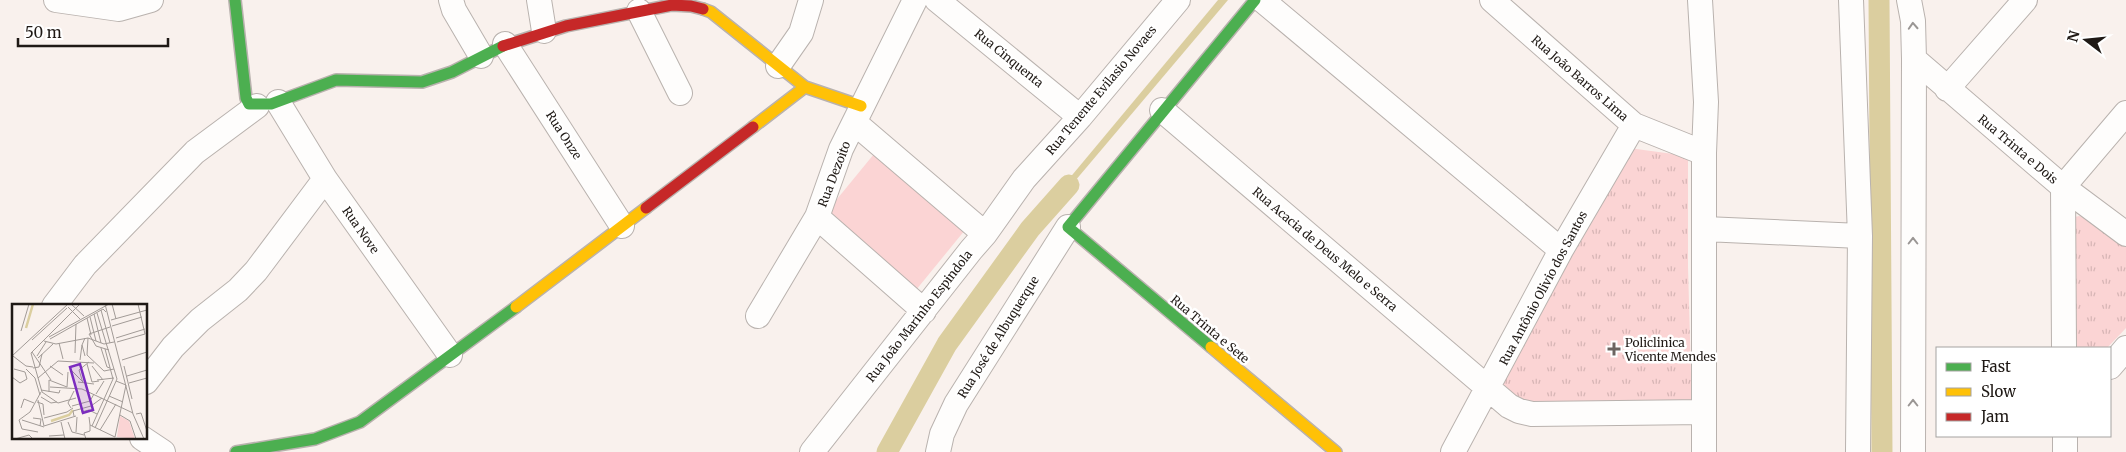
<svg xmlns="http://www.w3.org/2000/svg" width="2126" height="452" viewBox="0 0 2126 452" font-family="Merriweather,serif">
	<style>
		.green { fill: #fbd4d4 }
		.park { fill: url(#park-tufts) }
		.water { fill: #dbce9f }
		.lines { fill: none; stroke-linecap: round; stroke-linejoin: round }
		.canal { stroke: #dbce9f; stroke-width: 21 }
		.street-casing { stroke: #b9b2ae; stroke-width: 26 }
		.fast-casing { stroke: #b9b2ae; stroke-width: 14 }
		.slow-casing { stroke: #b9b2ae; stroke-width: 14 }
		.jam-casing { stroke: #b9b2ae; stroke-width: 14 }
		.street { stroke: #fefdfc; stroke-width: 24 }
		.fast { stroke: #4caf50; stroke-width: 11 }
		.slow { stroke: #ffc107; stroke-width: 11 }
		.jam { stroke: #c62828; stroke-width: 11 }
		.oneway { stroke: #9a9694 }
		.poi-dot { fill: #6b6561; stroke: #fff; stroke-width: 2 }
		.labels { text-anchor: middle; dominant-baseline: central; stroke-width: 5; stroke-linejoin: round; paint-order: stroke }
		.street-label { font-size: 12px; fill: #1f1915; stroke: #fff }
		.poi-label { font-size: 12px; fill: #1f1915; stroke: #fff; text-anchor: start }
		.inset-river { fill: none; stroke: #dbce9f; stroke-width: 2.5 }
		.inset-road { fill: none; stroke: #a29b97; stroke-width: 1 }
		.view { fill: #7b2cbf; fill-opacity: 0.15; stroke: #7b2cbf; stroke-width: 2.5 }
		.inset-edge { fill: none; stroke: #1f1915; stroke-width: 2.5 }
	</style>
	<defs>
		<pattern id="park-tufts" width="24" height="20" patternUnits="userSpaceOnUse" patternTransform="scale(1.25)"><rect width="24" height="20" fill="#fbd4d4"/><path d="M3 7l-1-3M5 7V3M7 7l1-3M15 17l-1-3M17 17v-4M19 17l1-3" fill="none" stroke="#d7b5b5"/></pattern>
	</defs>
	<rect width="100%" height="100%" fill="#f9f1ed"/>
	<path class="green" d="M874,154L965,230L916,290L824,215Z"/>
	<path class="park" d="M1629,148L1688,156V267L1692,411L1514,409L1501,386Z
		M2079,216L2086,217L2126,246V328L2107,348H2072L2071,218Z"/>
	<path class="water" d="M1218,0H1228L1053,207L1048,204Z"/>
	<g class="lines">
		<path class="canal" d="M1879,0L1882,452
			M887,452L947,344L1030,229L1069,185"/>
		<defs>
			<path id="street" d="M56,0L119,9L151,0
				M451,0L454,10L481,56
				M539,0L544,31
				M937,0L1080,117
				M1262,0L1561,250
				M1492,0L1634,125L1704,153
				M1700,0L1706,102L1704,153V452
				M1851,0L1860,236L1858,452
				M1909,0L1913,21L1914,59L1913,452
				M639,11L680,93
				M505,44L622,226
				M1914,59L2063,187L2126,234
				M778,66L801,33L811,0
				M1947,89L2025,0
				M278,102L325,179L450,355
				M1162,110L1509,406L1519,411L1532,414L1704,412
				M855,123L985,234
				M817,217L924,311
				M1705,229L1860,236
				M54,306L85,265L195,152L257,106
				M758,316L817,217L841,149L915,0
				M2064,348L2063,187L2126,113
				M2110,367L2126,348
				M146,382L173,347L200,320L238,290L256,271L325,179
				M2065,436V452
				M142,438L163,452
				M812,452L971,250L985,234L1024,179L1080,117L1178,0
				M938,452L942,434L956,404L1068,227
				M1453,452L1561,250L1634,125"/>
			<path id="fast" d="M235,0L246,98L249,104H271L336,80L422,82L452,72L503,46
				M1211,347L1068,227L1255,0
				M236,452L315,439L360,422L516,307"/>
			<path id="slow" d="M703,9L711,12L805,87L861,106
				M753,127L805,87
				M516,307L646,208
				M1211,347L1336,452"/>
			<path id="jam" d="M503,46L566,26L672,5L691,6L703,9
				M646,208L753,127"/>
		</defs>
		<use href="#street" class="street-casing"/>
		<use href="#fast" class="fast-casing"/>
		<use href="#slow" class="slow-casing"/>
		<use href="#jam" class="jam-casing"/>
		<use href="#street" class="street"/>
		<use href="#fast" class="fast"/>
		<use href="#slow" class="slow"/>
		<use href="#jam" class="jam"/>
	</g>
	<defs><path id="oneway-chevron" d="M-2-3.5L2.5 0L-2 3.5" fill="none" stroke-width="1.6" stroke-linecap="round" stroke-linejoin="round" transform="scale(1.25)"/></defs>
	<g class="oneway">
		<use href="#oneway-chevron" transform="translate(1913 26) rotate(-93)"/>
		<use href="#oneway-chevron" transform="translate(1913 241) rotate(-90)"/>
		<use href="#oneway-chevron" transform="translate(1913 403) rotate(-90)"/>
	</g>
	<path class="poi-dot" d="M1611.5 341.5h5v5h5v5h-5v5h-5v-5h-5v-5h5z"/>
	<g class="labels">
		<g class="street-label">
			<text transform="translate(1009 58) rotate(39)">Rua Cinquenta</text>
			<text transform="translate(1580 78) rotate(41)">Rua João Barros Lima</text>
			<text transform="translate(1101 90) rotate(-50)">Rua Tenente Evilasio Novaes</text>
			<text transform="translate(564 135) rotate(57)">Rua Onze</text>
			<text transform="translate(2018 149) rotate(40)">Rua Trinta e Dois</text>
			<text transform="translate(834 174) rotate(-69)">Rua Dezoito</text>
			<text transform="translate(361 230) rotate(55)">Rua Nove</text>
			<text transform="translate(1325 249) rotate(40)">Rua Acacia de Deus Melo e Serra</text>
			<text transform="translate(1543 288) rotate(-62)">Rua Antônio Olivio dos Santos</text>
			<text transform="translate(919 316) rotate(-52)">Rua João Marinho Espindola</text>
			<text transform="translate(1210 329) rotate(40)">Rua Trinta e Sete</text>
			<text transform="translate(998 337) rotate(-58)">Rua José de Albuquerque</text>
		</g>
		<g class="poi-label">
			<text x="1625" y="342">Policlinica<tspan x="1625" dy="14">Vicente Mendes</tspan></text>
		</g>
	</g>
	<g transform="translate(12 304)">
		<rect width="135" height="135" fill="#f9f1ed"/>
		<path d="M108,112L117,117L123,135L105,133Z" fill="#fbd4d4"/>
		<path class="inset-river" d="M14,24L21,0M39,117L57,111L61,106"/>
		<path class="inset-road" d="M59,0L72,12M93,0L121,110L132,135M100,0L104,15M56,3L68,15M89,6L98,39M82,10L89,39M78,13L84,37M75,14L79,31M99,16L135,6M100,22L130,13M9,27L17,0M37,33L97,0M73,34L70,41L73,52M76,34L75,51L92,67L102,65M104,34L133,25M38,35L91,5L94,8M20,36L55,4M32,37L44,40L76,34L92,40L102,38M105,38L133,30L126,0M47,39L51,55M89,44L95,63L98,64M93,45L101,75M97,46L84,42L77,30L98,23M20,48L39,76M63,49L64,20M0,52L56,0M1,52L14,62L21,63M25,52L34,38M26,54L41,40M68,56L70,41M110,56L135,48M75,60L80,78L87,77M38,62L51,71M80,62L91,76M112,62L120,95M21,64L27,63L30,50M14,65L23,74L28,91M59,66L71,78M115,72L135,66M0,73L8,79L15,75L13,68L2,65M26,74L46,57L82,59M85,76L102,74M66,78L82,80M71,79L67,66L77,58M117,79L135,74M38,83L70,85L121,109M55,83L56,68M29,86L47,89L48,86M37,88V76L55,83M84,90L92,77M97,92L111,98M29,93L39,99L45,98M64,94L46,99L30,88L19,49L68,0M26,96L32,122L64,112M25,98L31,100L32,111M60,102L78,97L82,90M9,104L12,95L22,99M59,104L56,99L62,87M69,108L77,106L85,110M124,110L129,109L135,127M108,111L118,117L124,135M62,112L61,107L79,102L90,94M77,113L78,121L103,133L114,81L104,77M21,114L29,115L28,122M32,114L55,108L61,104M7,116L18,108L29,88M7,116L10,125L26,128M10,116L32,123M49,118L53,135M56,118L60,128L72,131M80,122L101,75M83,124L105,75L85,9M88,126L104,100M64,128L65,113M37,132L52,131M3,135L17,131L20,134M74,135L72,129L78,127V121"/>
		<path class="view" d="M68,60L81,106L71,109L58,63Z"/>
		<rect width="135" height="135" class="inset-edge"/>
	</g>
	<rect x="1936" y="347" width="175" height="90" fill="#ffffff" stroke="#a5a3a1"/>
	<rect x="1946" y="363" width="25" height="8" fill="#4caf50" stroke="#a5a3a1"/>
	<text x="1981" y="372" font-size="15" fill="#1f1915">Fast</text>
	<rect x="1946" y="388" width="25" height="8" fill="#ffc107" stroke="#a5a3a1"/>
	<text x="1981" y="397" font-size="15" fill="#1f1915">Slow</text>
	<rect x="1946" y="413" width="25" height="8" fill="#c62828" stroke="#a5a3a1"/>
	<text x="1981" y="422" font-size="15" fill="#1f1915">Jam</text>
	<g transform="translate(2086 40) rotate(286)" stroke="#ffffff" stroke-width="4" paint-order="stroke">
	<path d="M0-4L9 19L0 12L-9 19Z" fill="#1f1915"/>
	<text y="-8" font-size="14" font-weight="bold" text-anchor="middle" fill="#1f1915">N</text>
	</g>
	<path d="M18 38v8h150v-8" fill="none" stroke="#1f1915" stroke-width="2.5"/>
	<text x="25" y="38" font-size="15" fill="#1f1915" stroke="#ffffff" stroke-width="4" paint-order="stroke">50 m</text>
</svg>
